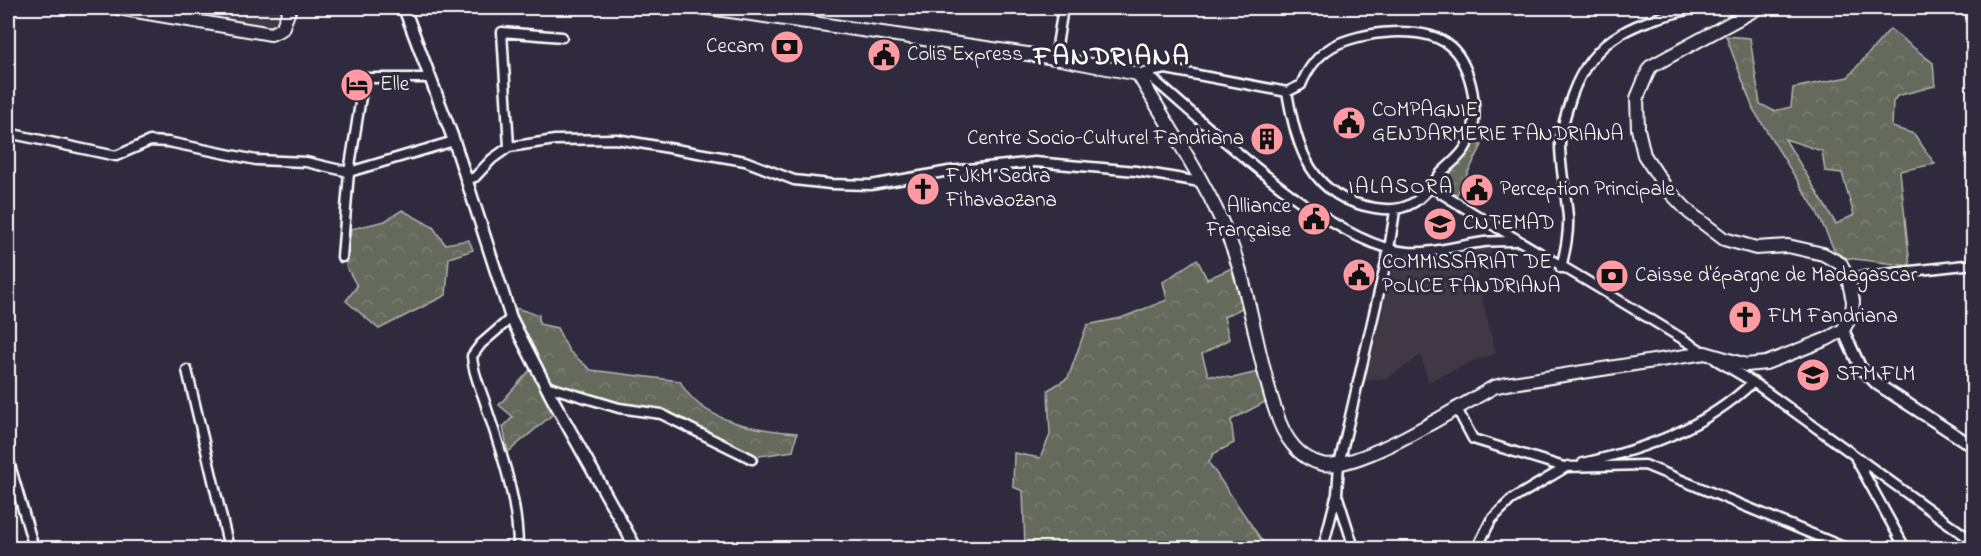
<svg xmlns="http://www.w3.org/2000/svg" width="1981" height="556" viewBox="0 0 1981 556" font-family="'Indie Flower',sans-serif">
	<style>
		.built { fill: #403944 }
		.grass { fill: url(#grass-dots); stroke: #b2b4ae; stroke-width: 1.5 }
		.forest { fill: url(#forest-crowns); stroke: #b2b4ae; stroke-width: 1.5; fill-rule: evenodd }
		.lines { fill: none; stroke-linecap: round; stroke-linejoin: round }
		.minor-casing { stroke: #fff; stroke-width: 13 }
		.tertiary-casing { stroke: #fff; stroke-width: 15 }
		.secondary-casing { stroke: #fff; stroke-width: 16 }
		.minor { stroke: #2f2a3d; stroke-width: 8 }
		.tertiary { stroke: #2f2a3d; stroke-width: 10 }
		.secondary { stroke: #2f2a3d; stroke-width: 12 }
		.labels { text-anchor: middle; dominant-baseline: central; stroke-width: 6; stroke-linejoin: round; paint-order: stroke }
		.poi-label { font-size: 21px; fill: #fff; stroke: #2f2a3d; text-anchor: start }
		.neighbourhood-label { font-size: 22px; letter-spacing: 1.5px; fill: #fff; stroke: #2f2a3d }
		.district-label { font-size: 27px; font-weight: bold; letter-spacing: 1.5px; fill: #fff; stroke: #2f2a3d }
	</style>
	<defs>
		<pattern id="grass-dots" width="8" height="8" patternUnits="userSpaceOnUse" patternTransform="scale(1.5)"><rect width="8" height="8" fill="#656a5d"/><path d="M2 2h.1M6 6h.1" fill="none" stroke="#7c8075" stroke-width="1.8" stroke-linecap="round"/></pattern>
		<pattern id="forest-crowns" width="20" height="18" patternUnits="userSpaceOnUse" patternTransform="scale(1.5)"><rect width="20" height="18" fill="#656a5d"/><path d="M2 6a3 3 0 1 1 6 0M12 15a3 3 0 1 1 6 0" fill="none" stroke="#7c8075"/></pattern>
	</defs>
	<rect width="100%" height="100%" fill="#2f2a3d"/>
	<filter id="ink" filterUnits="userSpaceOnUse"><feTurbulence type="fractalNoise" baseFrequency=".0167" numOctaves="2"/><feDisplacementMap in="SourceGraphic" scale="12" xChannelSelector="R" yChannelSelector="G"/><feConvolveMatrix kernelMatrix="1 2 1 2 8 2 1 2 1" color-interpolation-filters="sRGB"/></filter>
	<g filter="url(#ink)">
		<path class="built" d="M158,8H287V14L276,25L268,27Z
			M1490,247L1493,266L1475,270L1496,354L1475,360L1428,382L1421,355L1387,379L1365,381L1396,257Z"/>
		<path class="grass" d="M1472,143L1482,145L1456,196L1438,184L1469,151Z"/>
		<path class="forest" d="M1890,29L1933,63L1935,86L1897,96L1893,102L1892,127L1914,134L1935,164L1900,171L1910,266L1847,258L1835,252L1817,212L1753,109L1726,36L1750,38L1760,104L1774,111L1791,107L1793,88L1848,77ZM1785,139L1822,151L1825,171L1842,173L1854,215L1836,224Z
			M402,210L433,227L445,244L469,240L473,250L449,258L446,295L379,329L346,301L357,286L346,266L351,229L385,221Z
			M1197,259L1207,279L1232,268L1242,308L1224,317L1229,339L1202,354L1208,375L1233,378L1258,372L1267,401L1231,420L1234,443L1213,454L1209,463L1267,548H1025L1023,491L1013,487L1014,453L1040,458L1050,435L1048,390L1068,378L1087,325L1121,318L1167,300L1163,282Z
			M515,308L539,315V324L557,328L569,351L591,370L680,381C700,422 757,430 797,433L793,451L753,457L679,416L632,412L545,387L552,415L508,452L503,427L513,417L499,405L530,370Z"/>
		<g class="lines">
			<defs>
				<path id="minor" d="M1055,58L1063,8
					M1138,74L1166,69L1287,92L1301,85C1307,70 1317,56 1332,47C1359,31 1424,24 1450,46C1472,64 1482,118 1468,143C1462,156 1451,163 1441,173C1435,179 1431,188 1424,194C1410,209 1394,211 1375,208C1310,198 1297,148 1287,92
					M1141,75L1154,80C1212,129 1333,247 1408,252C1432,254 1460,245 1484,242C1495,241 1506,241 1516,241
					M8,133L116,156L150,141L168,142L256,160L306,162L349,172L454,141
					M509,147L502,32L562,37
					M466,180L475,177L492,159L509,147L555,140L616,139L745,161L794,180L830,184L871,185L949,171L1035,162L1136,171L1200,182
					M1431,187C1522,244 1615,296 1705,353
					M342,257L349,172L364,78H429
					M1561,268C1565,251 1569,234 1568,217C1566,193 1560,168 1560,144C1561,127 1567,110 1572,95C1594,34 1639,21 1697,8
					M1848,278L1974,264
					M511,318L481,344L472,356C473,376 482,390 487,409C502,454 518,501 518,548
					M1716,360L1753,382L1974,542
					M187,370L229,548
					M546,386L619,408L661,414L752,459
					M1456,407L1473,439L1564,467L1645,465L1846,548
					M8,458L34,548
					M1856,459L1905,548
					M1583,463C1646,449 1706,427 1753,382
					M1323,548L1336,497
					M1354,548L1337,494L1339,464L1389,249L1395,211
					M1477,548L1491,520L1511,500L1568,466"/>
				<path id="tertiary" d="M404,8L454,141L511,318L552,398L636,548
					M1843,330L1860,367L1877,384L1974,447"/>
				<path id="secondary" d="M118,8L271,34L282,29L290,8
					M709,8L1055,58L1138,74C1168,126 1209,186 1230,241C1251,296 1257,357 1276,412C1283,435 1297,458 1322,464C1358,472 1459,406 1494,387L1506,384L1705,353L1746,365L1766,363L1827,339L1843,330L1852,314L1853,301L1848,278L1841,264L1823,254L1788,246L1756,248L1724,239L1690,213L1666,188L1644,155L1638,129L1637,98L1650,67L1758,8"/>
			</defs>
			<use href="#minor" class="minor-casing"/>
			<use href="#tertiary" class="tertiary-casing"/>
			<use href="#secondary" class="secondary-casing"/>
			<use href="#minor" class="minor"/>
			<use href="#tertiary" class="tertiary"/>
			<use href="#secondary" class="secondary"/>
		</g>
	</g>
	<defs>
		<symbol id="bank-disc" viewBox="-11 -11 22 22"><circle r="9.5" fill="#ff9aa2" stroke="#2f2a3d"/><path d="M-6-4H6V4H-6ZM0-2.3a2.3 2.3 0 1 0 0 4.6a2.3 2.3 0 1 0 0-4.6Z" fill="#111"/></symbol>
		<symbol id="civic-disc" viewBox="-11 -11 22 22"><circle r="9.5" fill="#ff9aa2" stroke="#2f2a3d"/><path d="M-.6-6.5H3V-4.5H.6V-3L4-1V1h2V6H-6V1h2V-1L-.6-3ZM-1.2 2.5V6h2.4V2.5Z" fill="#111"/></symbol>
		<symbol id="hotel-disc" viewBox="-11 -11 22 22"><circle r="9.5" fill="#ff9aa2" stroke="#2f2a3d"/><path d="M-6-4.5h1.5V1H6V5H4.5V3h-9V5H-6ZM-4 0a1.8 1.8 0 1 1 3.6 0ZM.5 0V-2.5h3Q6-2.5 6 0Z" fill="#111"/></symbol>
		<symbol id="building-disc" viewBox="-11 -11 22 22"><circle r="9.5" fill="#ff9aa2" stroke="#2f2a3d"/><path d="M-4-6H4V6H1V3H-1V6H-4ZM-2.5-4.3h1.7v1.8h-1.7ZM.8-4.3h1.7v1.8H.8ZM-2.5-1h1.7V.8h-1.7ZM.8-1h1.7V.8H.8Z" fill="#111"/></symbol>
		<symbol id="church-disc" viewBox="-11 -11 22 22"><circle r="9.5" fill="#ff9aa2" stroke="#2f2a3d"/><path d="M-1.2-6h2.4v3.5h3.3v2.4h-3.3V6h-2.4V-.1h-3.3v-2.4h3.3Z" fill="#111"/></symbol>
		<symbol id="university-disc" viewBox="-11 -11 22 22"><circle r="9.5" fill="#ff9aa2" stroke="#2f2a3d"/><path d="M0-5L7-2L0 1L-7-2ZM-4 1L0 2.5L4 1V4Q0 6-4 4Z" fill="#111"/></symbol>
		<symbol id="school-disc" viewBox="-11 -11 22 22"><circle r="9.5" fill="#ff9aa2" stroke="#2f2a3d"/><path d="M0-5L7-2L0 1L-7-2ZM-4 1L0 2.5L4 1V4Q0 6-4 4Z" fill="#111"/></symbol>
	</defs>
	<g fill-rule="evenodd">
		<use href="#bank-disc" x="768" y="28" width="38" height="38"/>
		<use href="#civic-disc" x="865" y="36" width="38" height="38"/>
		<use href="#hotel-disc" x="338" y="66" width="38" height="38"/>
		<use href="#civic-disc" x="1330" y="104" width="38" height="38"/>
		<use href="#building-disc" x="1248" y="120" width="38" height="38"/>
		<use href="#church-disc" x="904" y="170" width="38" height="38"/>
		<use href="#civic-disc" x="1458" y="171" width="38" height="38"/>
		<use href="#civic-disc" x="1295" y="200" width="38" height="38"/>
		<use href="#university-disc" x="1421" y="205" width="38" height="38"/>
		<use href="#civic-disc" x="1340" y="256" width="38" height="38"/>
		<use href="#bank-disc" x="1593" y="257" width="38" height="38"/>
		<use href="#church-disc" x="1726" y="298" width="38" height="38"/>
		<use href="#school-disc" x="1794" y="356" width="38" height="38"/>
	</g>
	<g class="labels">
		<g class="poi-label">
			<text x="764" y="47" text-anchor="end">Cecam</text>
			<text x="907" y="55">Colis Express</text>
			<text x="380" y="85">Elle</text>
			<text x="1372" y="111">COMPAGNIE<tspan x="1372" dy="24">GENDARMERIE FANDRIANA</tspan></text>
			<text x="1244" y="139" text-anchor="end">Centre Socio-Culturel Fandriana</text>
			<text x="946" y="177">FJKM Sedra<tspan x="946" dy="24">Fihavaozana</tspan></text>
			<text x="1500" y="190">Perception Principale</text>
			<text x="1291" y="207" text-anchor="end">Alliance<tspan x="1291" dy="24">Française</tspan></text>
			<text x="1463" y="224">CNTEMAD</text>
			<text x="1382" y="263">COMMISSARIAT DE<tspan x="1382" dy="24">POLICE FANDRIANA</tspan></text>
			<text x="1635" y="276">Caisse d'épargne de Madagascar</text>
			<text x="1768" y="317">FLM Fandriana</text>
			<text x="1836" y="375">SFM FLM</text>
		</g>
		<g class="neighbourhood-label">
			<text x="1401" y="188">IALASORA</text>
		</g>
		<g class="district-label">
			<text x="1112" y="57">FANDRIANA</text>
		</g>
	</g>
	<rect width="1981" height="556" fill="none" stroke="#2f2a3d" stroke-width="30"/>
	<rect x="15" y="15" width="1951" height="526" fill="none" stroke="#fff" stroke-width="2" filter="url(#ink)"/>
</svg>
